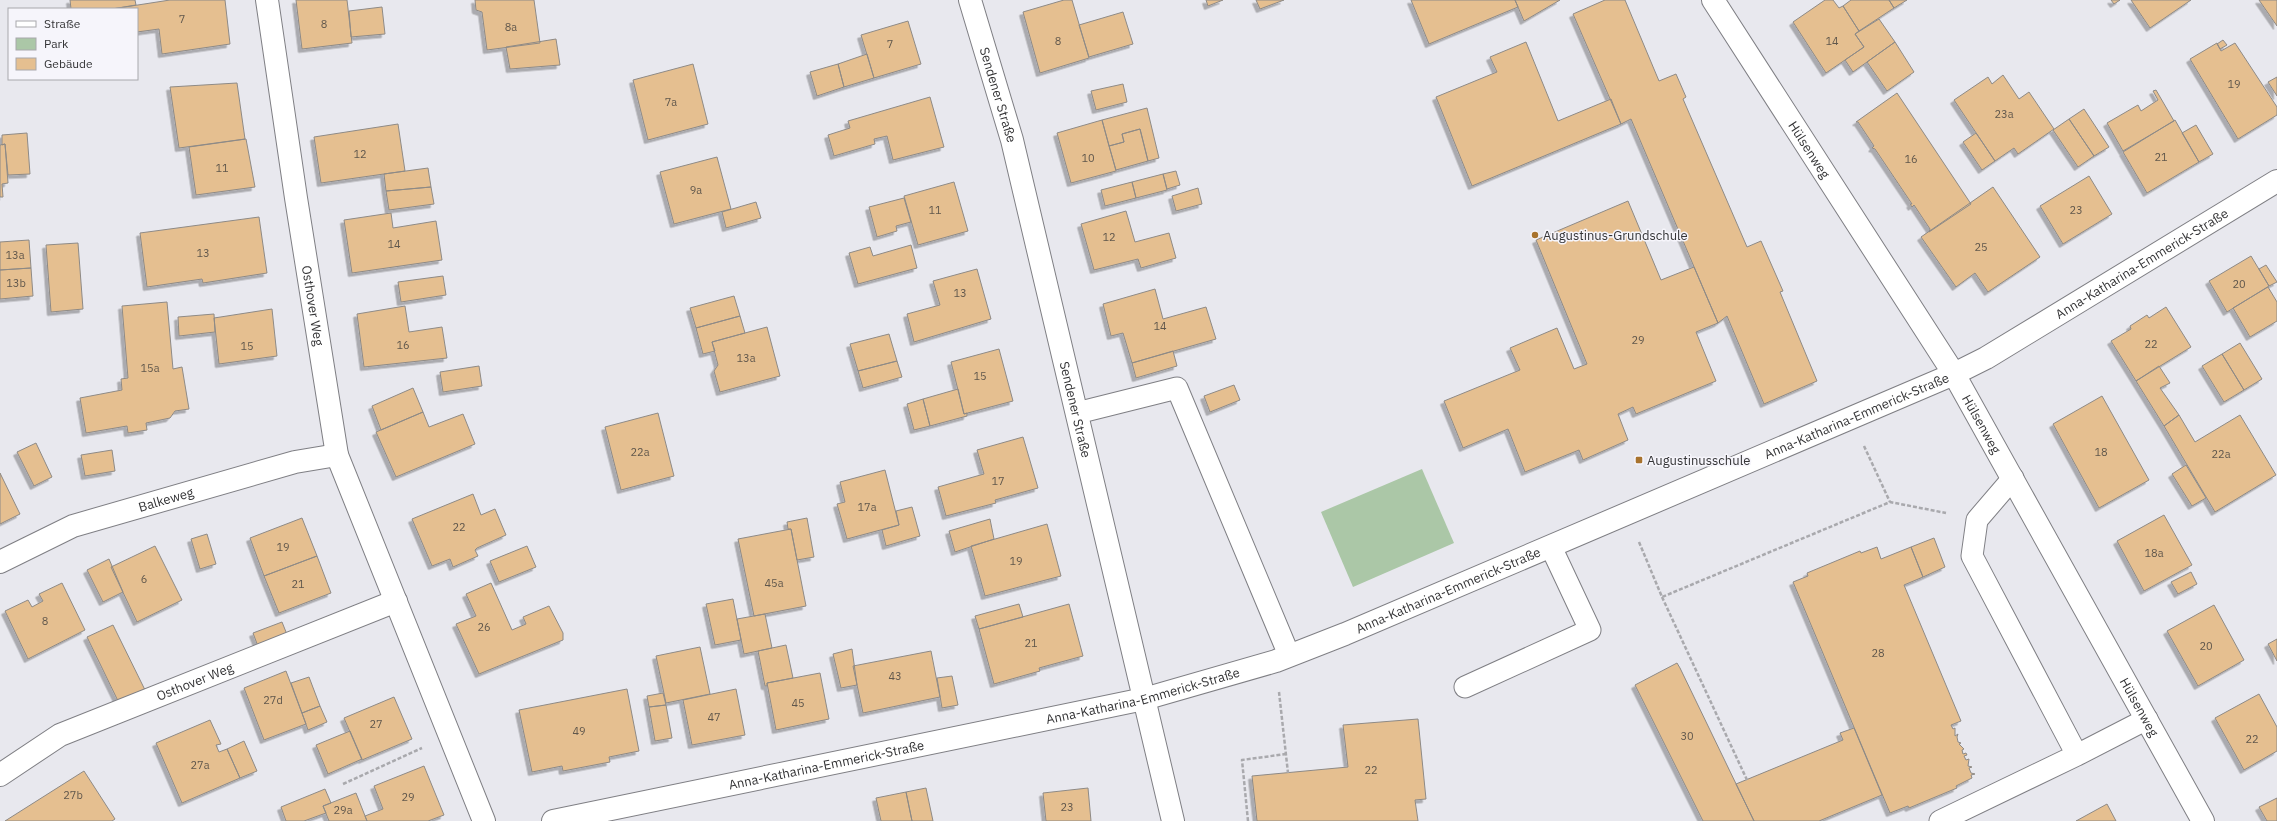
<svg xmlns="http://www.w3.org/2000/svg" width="2277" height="821" viewBox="0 0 2277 821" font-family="'IBM Plex Sans',sans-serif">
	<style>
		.green { fill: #abc7a7 }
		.building { fill: #e5bf90; stroke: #8e8a86; filter: url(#shadow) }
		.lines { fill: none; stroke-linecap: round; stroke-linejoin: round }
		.service-casing { stroke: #7f7f84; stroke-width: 23 }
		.minor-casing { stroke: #7f7f84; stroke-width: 24 }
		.path { stroke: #a9a9ad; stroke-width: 2.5; stroke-dasharray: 4 2; stroke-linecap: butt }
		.service { stroke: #fff; stroke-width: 21 }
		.minor { stroke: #fff; stroke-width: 22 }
		.poi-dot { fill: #a8732d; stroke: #f6f5fb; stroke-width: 1.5 }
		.labels { text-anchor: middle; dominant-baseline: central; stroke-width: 3; stroke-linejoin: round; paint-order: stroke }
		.number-label { font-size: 11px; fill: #60574c }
		.street-label { font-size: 13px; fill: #343436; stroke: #f6f5fb }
		.poi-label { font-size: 13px; fill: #343436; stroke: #f6f5fb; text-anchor: start }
	</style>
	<defs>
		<filter id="shadow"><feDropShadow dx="-3.5" dy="3.5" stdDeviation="0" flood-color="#0004"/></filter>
	</defs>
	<rect width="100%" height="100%" fill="#e8e8ee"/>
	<path class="green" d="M1422,469L1454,543L1353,587L1321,512Z"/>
	<path class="building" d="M70,0H135L136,5L112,9H71Z
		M170,0H225L230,44L162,54L159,29L137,32V9H112Z
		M296,0H347L352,43L302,49Z
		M475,0H534L540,43L487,50L482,12L476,10Z
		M1064,0H1072L1089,58L1040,73L1023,12Z
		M1206,0H1223L1208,6Z
		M1256,0H1284L1260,9Z
		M1411,0H1515L1518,7L1429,44Z
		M1515,0H1560L1524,21Z
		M1605,0H1625L1659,81L1676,74L1686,97L1683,99L1747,247L1761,241L1783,291L1780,292L1817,381L1764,404L1727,316L1718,323L1631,119L1621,124L1573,14Z
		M1825,0H1833L1839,8L1843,6L1859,31L1855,34L1864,47L1826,73L1793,22Z
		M1851,0H1889L1894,8L1859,31L1843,6Z
		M1889,0H1907L1894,8Z
		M2111,0H2120L2114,4Z
		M2131,0H2191L2150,28Z
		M2259,0H2277V26Z
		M382,7L385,34L351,37L349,11Z
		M1123,12L1133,44L1089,57L1079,25Z
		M1879,19L1895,42L1853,72L1845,60L1864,47L1855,34Z
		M908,21L921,64L874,78L861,35Z
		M556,39L560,65L510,69L506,47Z
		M2223,40L2227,45L2220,49L2217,44Z
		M1526,42L1558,121L1611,99L1621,124L1472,186L1436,97L1497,72L1490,57Z
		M1895,42L1914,72L1887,91L1867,62Z
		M2217,43L2221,51L2235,43L2277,107V115L2238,139L2190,59Z
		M867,54L874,78L844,87L838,64Z
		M693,64L708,124L648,140L633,80Z
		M838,64L844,87L817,96L810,72Z
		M2003,75L2019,99L2029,92L2054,129L2018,154L2014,148L1995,161L1954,100L1988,77L1992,84Z
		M2277,77V96L2268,82Z
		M237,83L245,139L179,148L170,87Z
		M1123,84L1127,102L1096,110L1091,91Z
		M2156,90L2174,121L2123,151L2107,123L2138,105L2141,111L2158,100L2153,91Z
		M1897,93L1971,204L1929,232L1930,229L1914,205L1912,207L1910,204H1912L1875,149L1872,148L1874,146L1858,122H1856Z
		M930,97L944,147L893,160L887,136L874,139L875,144L834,156L828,135L850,128L848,121Z
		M1147,108L1159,158L1148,161L1140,129L1122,134L1124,142L1109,146L1102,120Z
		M2084,109L2109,147L2094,156L2069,119Z
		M2069,119L2094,156L2078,167L2053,130Z
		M1102,120L1116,171L1071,183L1057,133Z
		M2175,120L2199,162L2147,193L2123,152Z
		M398,124L405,171L321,183L314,137Z
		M2196,125L2213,154L2199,162L2182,133Z
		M1140,129L1148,161L1116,170L1109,146L1124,142L1122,134Z
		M27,133L30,174L8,175L5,144L2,145V135Z
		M1976,133L1995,161L1982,170L1963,142Z
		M246,139L255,187L196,195L189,147Z
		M5,144L8,183L2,184L3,197H0V145Z
		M717,157L731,209L674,224L660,172Z
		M428,168L431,187L386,191L384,174Z
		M1176,171L1180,185L1167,189L1163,174Z
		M1163,174L1167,190L1136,198L1132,182Z
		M2089,176L2112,214L2063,244L2040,206Z
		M954,182L968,231L918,245L904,196Z
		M1132,182L1136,198L1105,206L1101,190Z
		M431,187L434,204L389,210L386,191Z
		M1993,187L2040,257L1988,292L1975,273L1956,287L1921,237Z
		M1198,188L1202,204L1176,211L1172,196Z
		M904,198L911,222L896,226L897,231L877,237L869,207Z
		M1628,201L1661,280L1694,267L1718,323L1696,332L1716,381L1636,414L1633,407L1618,414L1628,440L1583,460L1579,450L1525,472L1508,429L1463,448L1444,401L1520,370L1510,348L1557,328L1574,369L1587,364L1536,240Z
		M756,202L761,218L726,228L722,212Z
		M1126,211L1135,242L1169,233L1176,258L1141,268L1138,259L1094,270L1081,224Z
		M391,213L393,228L436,221L442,260L352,273L344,220Z
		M259,217L267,273L203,283L202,279L147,287L140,233Z
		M29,240L31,268L0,270V242Z
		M78,243L83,309L51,312L46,245Z
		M911,245L917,268L858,284L849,253L870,247L873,256Z
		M2251,256L2269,286L2227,312L2209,281Z
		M2266,265L2277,282L2269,286L2259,269Z
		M31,268L33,296L0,299V270Z
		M977,269L991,319L914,342L907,314L940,305L933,281Z
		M443,276L446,295L401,302L398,282Z
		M2268,287L2277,302V321L2250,337L2233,308Z
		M1155,289L1163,319L1206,307L1216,339L1132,363L1123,333L1111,336L1103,304Z
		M734,296L740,316L696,328L690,308Z
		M167,302L173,369L182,367L189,409L175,411L170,418L146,423L147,430L128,433L127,426L86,433L80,398L122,390L121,379L128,378L122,306Z
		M405,306L409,332L442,327L447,358L364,367L357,314Z
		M2166,307L2191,347L2136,381L2111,341L2131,329L2130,326L2147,315L2149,318Z
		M272,309L277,356L219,364L214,318Z
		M214,314L215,332L179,336L178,317Z
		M740,316L745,333L712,342L715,351L703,354L696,328Z
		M767,327L780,376L720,392L714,371L718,365L712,342Z
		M889,334L897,361L858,371L850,344Z
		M2240,343L2262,379L2244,390L2222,354Z
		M999,349L1013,401L964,414L951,362Z
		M1173,351L1177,366L1136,378L1132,363Z
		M2222,354L2244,390L2224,402L2202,366Z
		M897,361L902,377L863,388L858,371Z
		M479,366L482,386L443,392L440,372Z
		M2159,366L2170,383L2160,388L2179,415L2164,426L2136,381Z
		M1234,385L1240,400L1210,412L1204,396Z
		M413,388L423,412L381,430L372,406Z
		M958,389L964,414L967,413V416L930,426L923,399Z
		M2102,396L2149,480L2099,508L2053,424Z
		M923,399L930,426L914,430L907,404Z
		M423,412L429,427L463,414L475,444L396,477L376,432Z
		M658,413L674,476L621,490L605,427Z
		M2179,415L2195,442L2240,415L2276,475L2215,512L2164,426Z
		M1023,437L1038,488L995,500L996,503L946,516L938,487L984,474L977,450Z
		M36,443L52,477L34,486L17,452Z
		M112,450L115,471L85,476L81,455Z
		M2186,465L2206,498L2192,506L2172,474Z
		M885,470L899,525L847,539L837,504L845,502L840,482Z
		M0,473L20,514L0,524Z
		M473,494L481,515L495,509L506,535L477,548L475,550L478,556L453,567L450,559L432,566L412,519Z
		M912,507L920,536L886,546L882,530L899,525L896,511Z
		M2164,515L2192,565L2144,591L2117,541Z
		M302,518L317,556L264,576L250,538Z
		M807,518L814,557L797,560L791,529H788L787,522Z
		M990,519L994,539L955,552L949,531Z
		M1047,524L1061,576L985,596L971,546Z
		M791,529L806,606L754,616L738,539Z
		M207,534L216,564L200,569L191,539Z
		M1934,538L1945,567L1923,577L1911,547Z
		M155,546L182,600L137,622L111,567Z
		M527,546L536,567L499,582L490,561Z
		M1877,547L1881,559L1911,547L1923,577L1904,585L1961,721L1951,725L1953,729L1955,728V736L1958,734L1957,737L1958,742L1961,743L1959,744L1964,749L1962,750L1963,754L1966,753L1967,755L1964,756L1966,760L1969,759L1968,766L1972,767L1969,768L1971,773L1975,774L1971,775L1972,778L1956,786L1957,788L1909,808L1908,806L1890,813L1793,582L1808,576L1807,573L1860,551L1861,553Z
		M317,556L331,593L279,613L264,576Z
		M109,559L123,592L103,602L87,570Z
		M2191,572L2197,584L2178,594L2171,582Z
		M62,583L85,630L28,659L5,611L28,600L32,607L43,601L39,594Z
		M491,583L512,630L526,624L523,617L549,606L563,633V640L479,674L456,624L476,616L466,594Z
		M733,599L741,640L715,645L706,604Z
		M1019,604L1023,617L979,629L975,616Z
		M1069,604L1083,656L1039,668L1040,671L994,684L979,629Z
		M2214,605L2244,660L2198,686L2167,631Z
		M765,614L772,648L744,654L737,619Z
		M282,622L288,637L259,649L253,633Z
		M113,625L146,692L119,703L87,637Z
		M2277,639V661L2268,644Z
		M786,645L793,678L767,683V686H765L758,651Z
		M700,647L710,694L666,703L656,656Z
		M852,649L857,685L841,688L833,654Z
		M931,651L940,697L863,713L853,666Z
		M1677,663L1680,668L1754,821H1703L1635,685Z
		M286,671L306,724L264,740L244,688Z
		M820,673L829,719L776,730L767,683Z
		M952,676L958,705L942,708L937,678Z
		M309,677L320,706L302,713L291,683Z
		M627,689L639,751L609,757L610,762L563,771L562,766L532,772L519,710Z
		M736,689L745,735L692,745L683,700Z
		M663,693L666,705L649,707L647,696Z
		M2259,694L2277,727V751L2244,770L2215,718Z
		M394,697L412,739L362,760L344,718Z
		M666,705L672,738L655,741L649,707Z
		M320,706L327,722L308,730L302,713Z
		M1418,719L1426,799L1415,800L1418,821H1257L1252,776L1348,767L1343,725Z
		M210,720L221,744L216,745L219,752L227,749L240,778L182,803L156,743Z
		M1854,728L1882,795L1819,821H1754L1736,784L1843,740L1840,733Z
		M350,731L362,759L328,774L316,745Z
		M244,741L257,771L240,778L227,749Z
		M424,766L444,815L428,821H367L365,816L383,809L374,786Z
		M84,771L115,819L112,821H5Z
		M926,788L933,821H912L906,792Z
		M1088,788L1091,821H1046L1043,793Z
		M325,789L331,803L323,806L326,813L304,821H286L281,807Z
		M906,792L912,821H881L876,798Z
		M356,793L367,821H329L323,806Z
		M2277,798V821H2267L2259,807Z
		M2107,804L2116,821H2076Z"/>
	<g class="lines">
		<defs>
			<path id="service" d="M1077,413L1177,388L1289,655
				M2013,478L1977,520L1972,556L2077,755
				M1465,687L1590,630L1551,547
				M1940,821L2077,755L2147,719"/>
			<g id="minor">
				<path id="s1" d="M267,0L296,198L337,455L484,821"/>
				<path id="s2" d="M970,0L1012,140L1173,821"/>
				<path id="s3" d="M1713,0L1954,374L2203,821"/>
				<path id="s4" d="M0,562L73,526L295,462L337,455"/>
				<path id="s5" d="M0,775L60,735L396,601"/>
				<path id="s6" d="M553,821L1144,699L1276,661L1345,634L1954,374L1986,358L2277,181"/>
			</g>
		</defs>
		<use href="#service" class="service-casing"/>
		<use href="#minor" class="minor-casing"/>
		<path class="path" d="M1864,446L1890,502
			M1639,542L1662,597L1890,502L1946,513
			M1662,597L1747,780
			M1279,692L1288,773
			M343,784L422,748
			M1248,821L1242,760L1286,754"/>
		<use href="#service" class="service"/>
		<use href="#minor" class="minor"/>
	</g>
	<g class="poi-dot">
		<circle cx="1535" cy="235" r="4"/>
		<rect x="1635" y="456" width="8" height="8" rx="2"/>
	</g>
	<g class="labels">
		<g class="number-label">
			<text x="182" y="19">7</text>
			<text x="324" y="24">8</text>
			<text x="511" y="27">8a</text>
			<text x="1058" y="41">8</text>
			<text x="1832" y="41">14</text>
			<text x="890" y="44">7</text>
			<text x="2234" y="84">19</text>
			<text x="671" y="102">7a</text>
			<text x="2004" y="114">23a</text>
			<text x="360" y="154">12</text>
			<text x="2161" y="157">21</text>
			<text x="1088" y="158">10</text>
			<text x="1911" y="159">16</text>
			<text x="222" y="168">11</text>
			<text x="696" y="190">9a</text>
			<text x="935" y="210">11</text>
			<text x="2076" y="210">23</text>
			<text x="1109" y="237">12</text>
			<text x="394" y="244">14</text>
			<text x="1981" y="247">25</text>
			<text x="203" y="253">13</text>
			<text x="15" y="255">13a</text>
			<text x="16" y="283">13b</text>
			<text x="2239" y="284">20</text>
			<text x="960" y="293">13</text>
			<text x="1160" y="326">14</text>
			<text x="1638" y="340">29</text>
			<text x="2151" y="344">22</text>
			<text x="403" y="345">16</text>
			<text x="247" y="346">15</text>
			<text x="746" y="358">13a</text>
			<text x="150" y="368">15a</text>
			<text x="980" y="376">15</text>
			<text x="640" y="452">22a</text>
			<text x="2101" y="452">18</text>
			<text x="2221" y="454">22a</text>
			<text x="998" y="481">17</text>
			<text x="867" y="507">17a</text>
			<text x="459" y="527">22</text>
			<text x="283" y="547">19</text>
			<text x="2154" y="553">18a</text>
			<text x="1016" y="561">19</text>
			<text x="144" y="579">6</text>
			<text x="774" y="583">45a</text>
			<text x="298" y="584">21</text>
			<text x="45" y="621">8</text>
			<text x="484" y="627">26</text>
			<text x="1031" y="643">21</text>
			<text x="2206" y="646">20</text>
			<text x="1878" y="653">28</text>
			<text x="895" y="676">43</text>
			<text x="273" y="700">27d</text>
			<text x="798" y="703">45</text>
			<text x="714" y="717">47</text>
			<text x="376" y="724">27</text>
			<text x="579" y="731">49</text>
			<text x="1687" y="736">30</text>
			<text x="2252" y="739">22</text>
			<text x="200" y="765">27a</text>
			<text x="1371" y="770">22</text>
			<text x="73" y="795">27b</text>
			<text x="408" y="797">29</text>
			<text x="1067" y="807">23</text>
			<text x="343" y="810">29a</text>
		</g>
		<g class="street-label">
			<text stroke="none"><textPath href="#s2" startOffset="99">Sendener Straße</textPath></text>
			<text stroke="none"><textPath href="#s3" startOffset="178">Hülsenweg</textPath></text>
			<text stroke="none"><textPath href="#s6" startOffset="1695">Anna-Katharina-Emmerick-Straße</textPath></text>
			<text stroke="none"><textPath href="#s1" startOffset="309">Osthover Weg</textPath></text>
			<text stroke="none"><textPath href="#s2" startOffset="423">Sendener Straße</textPath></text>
			<text stroke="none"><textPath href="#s6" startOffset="1371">Anna-Katharina-Emmerick-Straße</textPath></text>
			<text stroke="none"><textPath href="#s3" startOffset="502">Hülsenweg</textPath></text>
			<text stroke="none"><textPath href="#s4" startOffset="178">Balkeweg</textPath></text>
			<text stroke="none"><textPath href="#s6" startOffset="927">Anna-Katharina-Emmerick-Straße</textPath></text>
			<text stroke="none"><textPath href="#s5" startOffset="217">Osthover Weg</textPath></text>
			<text stroke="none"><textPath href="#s6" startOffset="603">Anna-Katharina-Emmerick-Straße</textPath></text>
			<text stroke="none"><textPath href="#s3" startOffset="826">Hülsenweg</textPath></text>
			<text stroke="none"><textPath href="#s6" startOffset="279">Anna-Katharina-Emmerick-Straße</textPath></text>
		</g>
		<g class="poi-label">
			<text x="1543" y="235">Augustinus-Grundschule</text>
			<text x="1647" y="460">Augustinusschule</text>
		</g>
	</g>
	<rect x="8" y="8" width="130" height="72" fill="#f6f5fb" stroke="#a8a8ac"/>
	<rect x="16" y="21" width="20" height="6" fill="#ffffff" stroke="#a8a8ac"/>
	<text x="44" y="28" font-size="12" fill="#343436">Straße</text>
	<rect x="16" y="38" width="20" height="12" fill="#abc7a7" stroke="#a8a8ac"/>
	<text x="44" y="48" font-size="12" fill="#343436">Park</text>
	<rect x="16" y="58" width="20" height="12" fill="#e5bf90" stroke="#a8a8ac"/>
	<text x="44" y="68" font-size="12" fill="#343436">Gebäude</text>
</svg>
